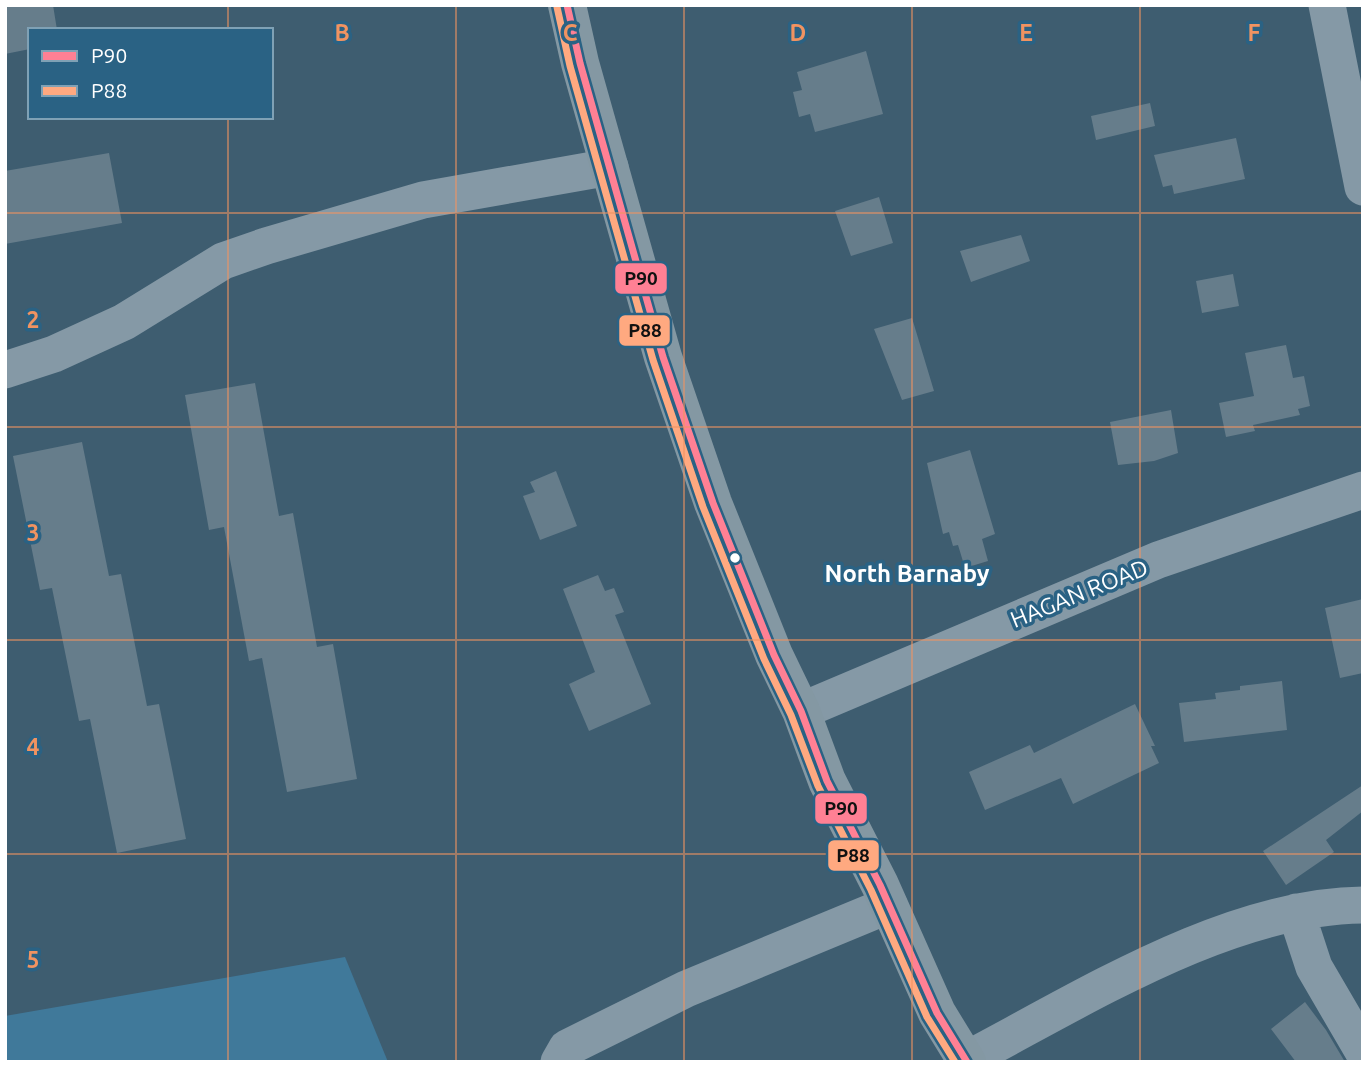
<svg xmlns="http://www.w3.org/2000/svg" width="1368" height="1067" viewBox="0 0 1368 1067" font-family="Ubuntu,sans-serif">
	<style>
		.green { fill: #40799a }
		.building { fill: #667d8b }
		.lines { fill: none; stroke-linecap: round; stroke-linejoin: round }
		.minor { stroke: #8599a6; stroke-width: 37 }
		.major { stroke: #8498a3; stroke-width: 38 }
		.bus-1-casing { stroke: #2a6284; stroke-width: 12 }
		.bus-2-casing { stroke: #2a6284; stroke-width: 12 }
		.bus-1 { stroke: #ff8094; stroke-width: 7 }
		.bus-2 { stroke: #ffa980; stroke-width: 7 }
		.grid { fill: none; stroke: #f09361; stroke-width: 2; stroke-opacity: 0.55 }
		.bus-dot { fill: #fff; stroke: #2a6284; stroke-width: 2.5 }
		.labels { text-anchor: middle; dominant-baseline: central; stroke-width: 7; stroke-linejoin: round; paint-order: stroke }
		.street-label { font-size: 23px; fill: #fff; stroke: #2a6284 }
		.neighbourhood-label { font-size: 24px; font-weight: bold; fill: #fff; stroke: #2a6284 }
		.grid-label { font-size: 23px; text-anchor: middle; font-weight: bold; fill: #f09361; stroke: #2a6284; stroke-width: 7; stroke-linejoin: round; paint-order: stroke }
		.line-badge { stroke: #2a6284; stroke-width: 2.5 }
		.pale-badge-label { font-size: 19px; text-anchor: middle; font-weight: bold; fill: #111 }
	</style>
	<rect width="100%" height="100%" fill="#3e5d70"/>
	<path class="green" d="M345,957L388,1062H5V1016Z"/>
	<path class="building" d="M5,5H53L57,30H30V49L5,54Z
		M866,51L883,114L815,132L810,114L799,117L793,92L802,90L797,72Z
		M1150,103L1155,126L1096,140L1091,116Z
		M1236,138L1245,179L1174,194L1172,185L1163,187L1154,155Z
		M109,153L122,223L5,244V171Z
		M879,197L893,243L851,256L835,211Z
		M1021,235L1030,261L971,282L960,251Z
		M1233,274L1239,306L1202,313L1196,281Z
		M912,318L934,391L902,400L874,329Z
		M1286,345L1293,378L1304,376L1310,406L1298,409L1300,415L1253,425L1255,431L1226,437L1219,403L1254,396L1245,353Z
		M255,383L279,516L293,513L317,647L333,644L357,779L287,792L262,658L249,661L224,527L209,530L185,395Z
		M1171,410L1178,453L1154,461L1118,465L1110,422Z
		M82,442L109,576L121,574L147,706L159,704L186,839L117,853L90,719L79,721L52,588L40,590L13,456Z
		M970,450L995,534L982,539L988,561L965,568L958,545L953,546L949,532L943,534L927,463Z
		M556,471L577,526L540,540L523,496L535,492L530,482Z
		M598,575L605,591L614,588L624,612L615,615L651,704L589,731L569,684L595,672L563,589Z
		M1363,599V673L1340,678L1325,608Z
		M1282,681L1287,730L1184,742L1179,703L1216,699L1215,693L1240,690V686Z
		M1135,704L1155,746H1151L1159,763L1073,804L1061,778L985,810L969,772L1030,745L1034,753Z
		M1363,785V811L1326,840L1334,852L1286,885L1263,851Z
		M1305,1002L1326,1030L1345,1062H1296L1271,1029Z"/>
	<g class="lines">
		<path class="minor" d="M1327,5L1363,187
			M5,370L54,354L124,322L223,261L266,246L423,200L610,167
			M801,711L1158,560L1363,490
			M1296,912L1314,967L1363,1051
			M966,1060C1083,999 1228,906 1363,905
			M559,1062L567,1048L686,989L889,905"/>
		<path class="major" d="M567,5L580,63L663,357L713,503L774,655L801,711L827,781L880,885L937,1013L967,1062"/>
		<defs>
			<path id="bus-1" d="M567,5L580,63L663,357L713,503L774,655L801,711L827,781L880,885L937,1013L967,1062"/>
			<path id="bus-2" d="M557,7L570,66L653,360L703,507L764,659L791,715L818,786L871,890L927,1017L955,1062"/>
		</defs>
		<use href="#bus-1" class="bus-1-casing"/>
		<use href="#bus-2" class="bus-2-casing"/>
		<use href="#bus-1" class="bus-1"/>
		<use href="#bus-2" class="bus-2"/>
	</g>
	<path class="grid" d="M228,5V30M456,5V1062M684,5V1062M912,5V1062M1140,5V1062M228,117V1062M5,213H1363M5,427H1363M5,640H1363M5,854H1363"/>
	<circle class="bus-dot" cx="735" cy="558" r="6"/>
	<g class="labels">
		<g class="street-label">
			<text transform="translate(1079 593) rotate(-22)">HAGAN ROAD</text>
		</g>
		<g class="neighbourhood-label">
			<text x="907" y="573">North Barnaby</text>
		</g>
	</g>
	<g class="grid-label">
		<text x="342" y="41">B</text>
		<text x="570" y="41">C</text>
		<text x="798" y="41">D</text>
		<text x="1026" y="41">E</text>
		<text x="1254" y="41">F</text>
		<text x="33" y="328">2</text>
		<text x="33" y="541">3</text>
		<text x="33" y="755">4</text>
		<text x="33" y="968">5</text>
	</g>
	<g class="line-badge">
		<rect x="614" y="262" width="54" height="33" rx="7" fill="#ff8094"/>
		<rect x="618" y="314" width="53" height="33" rx="7" fill="#ffa980"/>
		<rect x="814" y="792" width="54" height="33" rx="7" fill="#ff8094"/>
		<rect x="827" y="839" width="53" height="33" rx="7" fill="#ffa980"/>
	</g>
	<g class="pale-badge-label">
		<text x="641" y="285">P90</text>
		<text x="645" y="337">P88</text>
		<text x="841" y="815">P90</text>
		<text x="853" y="862">P88</text>
	</g>
	<rect width="1368" height="1067" fill="none" stroke="#ffffff" stroke-width="14"/>
	<rect x="28" y="28" width="245" height="91" fill="#2a6284" stroke="#7fa1b5" stroke-width="2"/>
	<rect x="42" y="51" width="35" height="10" fill="#ff8094" stroke="#7fa1b5" stroke-width="2"/>
	<text x="91" y="63" font-size="21" fill="#ffffff">P90</text>
	<rect x="42" y="86" width="35" height="10" fill="#ffa980" stroke="#7fa1b5" stroke-width="2"/>
	<text x="91" y="98" font-size="21" fill="#ffffff">P88</text>
</svg>
